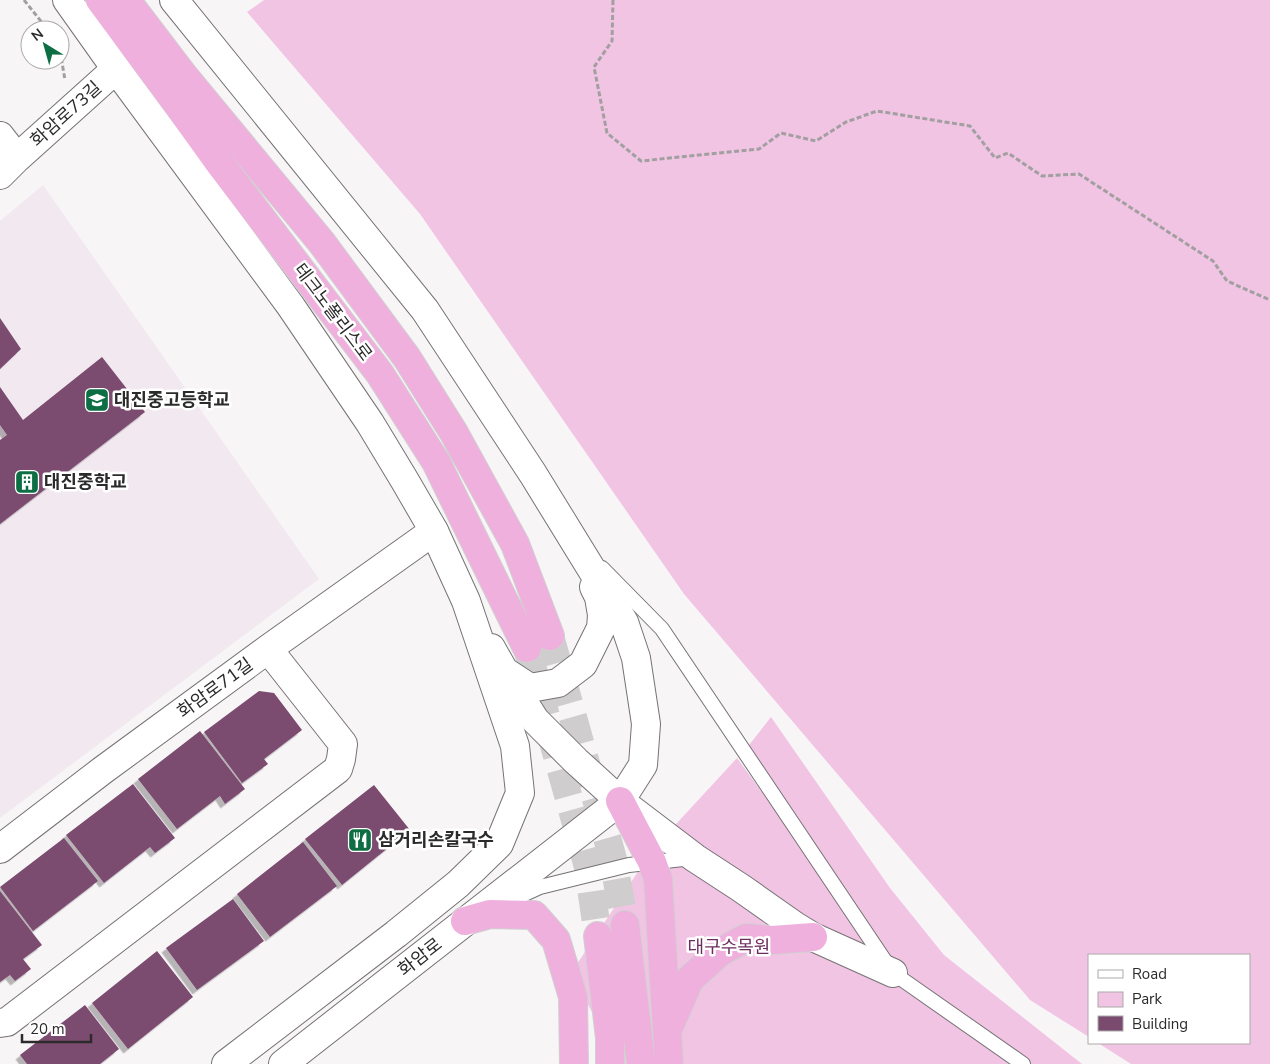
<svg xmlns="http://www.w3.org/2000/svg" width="1270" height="1064" viewBox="0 0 1270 1064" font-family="'Nunito Sans','Noto Sans KR',sans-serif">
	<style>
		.built { fill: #f2e8ef }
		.green { fill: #f2c4e4 }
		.building { fill: #7b4b6f; filter: url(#shadow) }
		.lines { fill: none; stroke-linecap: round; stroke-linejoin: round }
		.trunk-tunnel { stroke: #cfcdce; stroke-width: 28; stroke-dasharray: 28 14; stroke-linecap: butt }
		.service-casing { stroke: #767375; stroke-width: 16 }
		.minor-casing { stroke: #767375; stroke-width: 30 }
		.secondary-casing { stroke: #767375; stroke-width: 30 }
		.trunk-casing { stroke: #d1d0d1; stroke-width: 30 }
		.path { stroke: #a19fa0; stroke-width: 3; stroke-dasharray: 5 2.5; stroke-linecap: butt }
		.service { stroke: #fff; stroke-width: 14 }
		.minor { stroke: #fff; stroke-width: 28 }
		.secondary { stroke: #fff; stroke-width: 28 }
		.trunk { stroke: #efb0de; stroke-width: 28 }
		.labels { text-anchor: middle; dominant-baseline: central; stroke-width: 5; stroke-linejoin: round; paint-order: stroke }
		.street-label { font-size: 18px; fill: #2c2b2c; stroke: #fff }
		.poi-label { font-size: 18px; font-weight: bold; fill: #2c2b2c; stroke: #fff; text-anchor: start }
		.park-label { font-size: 18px; fill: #6d2c5e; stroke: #fff }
	</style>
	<defs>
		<filter id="shadow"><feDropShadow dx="-4.5" dy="4.5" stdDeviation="0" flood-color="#0004"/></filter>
	</defs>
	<rect width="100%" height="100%" fill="#f8f5f7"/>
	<path class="built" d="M43,185L319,579L0,818V221Z"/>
	<path class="green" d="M264,0H1270V1064H1131L1098,1043H1249V955H1089V1037L1030,1000L684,594L420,214L247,12Z
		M771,717L890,888L944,955L1082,1064H620L571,973L653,849L737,758L874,946L742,754Z"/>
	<path class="building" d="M0,318L21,349L0,369Z
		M102,357L145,412L0,524V440L7,435L0,425V387L23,420Z
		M259,691L274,693L302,730L264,759L268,764L242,783L204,732Z
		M200,731L245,789L225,804L220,796L177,829L138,779Z
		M133,784L175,838L155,853L150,847L104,883L66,835Z
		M374,785L410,830L342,885L305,839Z
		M64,838L98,881L33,931L0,887Z
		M303,842L337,886L270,937L237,894Z
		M0,891L42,945L23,959L31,969L15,981L10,975L0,982Z
		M233,899L264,941L197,990L166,948Z
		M157,951L193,997L128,1049L92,1003Z
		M85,1005L119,1049L100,1064H27L20,1055Z"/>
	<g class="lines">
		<path class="trunk-tunnel" d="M550,636L613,859L625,925
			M527,648L588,867L598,936"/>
		<defs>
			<path id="service" d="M602,568L662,629L893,973L1023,1064
				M505,903L540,887L629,865L692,858"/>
			<path id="minor" d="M0,136L17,158
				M0,175L17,158L116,69
				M504,671L535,720L576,761L620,801L695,858L741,888L795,926L813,937L893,973
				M0,849L103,770L268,649L434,531
				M0,1023L7,1022L338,769L341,759L343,744L268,649"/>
			<path id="secondary" d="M67,0L116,69L290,305L370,423L405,481L434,531L466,601L515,746L520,793L499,844L458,884L396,934L226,1064
				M174,0L425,310L533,474L624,622L636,658L646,724L643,765L620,801L283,1064
				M491,648L504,671L530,688L558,683L583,664L601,628L602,615L599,597L594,587"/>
			<path id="trunk" d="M100,0L180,108L217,160L380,374L436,462L527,648
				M126,0L184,76L322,243L407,358L454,433L515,544L550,636
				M620,801L652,862L658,879L669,1064
				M465,921L490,914L534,915L556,940L573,997L574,1064
				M625,925L641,1064
				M598,936L610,1038V1064
				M669,1027L690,979L720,952L746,938L772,940L813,937"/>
		</defs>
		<use href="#service" class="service-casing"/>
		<use href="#minor" class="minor-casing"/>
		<use href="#secondary" class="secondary-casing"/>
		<use href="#trunk" class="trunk-casing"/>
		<path class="path" d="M24,0L48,30
			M613,0L612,41L594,67L607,133L641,161L759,149L781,133L816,141L846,122L877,111L970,126L995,158L1008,153L1042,176L1079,174L1213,261L1227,281L1270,300
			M60,51L65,80"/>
		<use href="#service" class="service"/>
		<use href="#minor" class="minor"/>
		<use href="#secondary" class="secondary"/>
		<use href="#trunk" class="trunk"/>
	</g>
	<defs>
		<symbol id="school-square" viewBox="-11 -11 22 22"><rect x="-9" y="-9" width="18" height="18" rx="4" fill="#0e6e43" stroke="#fff"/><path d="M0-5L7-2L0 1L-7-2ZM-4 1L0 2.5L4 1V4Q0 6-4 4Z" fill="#fff"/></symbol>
		<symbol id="building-square" viewBox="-11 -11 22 22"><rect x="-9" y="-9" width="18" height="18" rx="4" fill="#0e6e43" stroke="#fff"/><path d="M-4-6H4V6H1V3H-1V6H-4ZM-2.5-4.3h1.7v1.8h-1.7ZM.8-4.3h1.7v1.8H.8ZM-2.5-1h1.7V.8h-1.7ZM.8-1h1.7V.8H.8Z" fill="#fff"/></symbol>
		<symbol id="restaurant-square" viewBox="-11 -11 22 22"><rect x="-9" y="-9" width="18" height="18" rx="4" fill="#0e6e43" stroke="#fff"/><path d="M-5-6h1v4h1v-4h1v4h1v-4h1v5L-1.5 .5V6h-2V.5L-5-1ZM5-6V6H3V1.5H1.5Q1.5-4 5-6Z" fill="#fff"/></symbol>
	</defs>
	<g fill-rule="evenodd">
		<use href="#school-square" x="83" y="386" width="28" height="28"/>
		<use href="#building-square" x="13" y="468" width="28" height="28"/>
		<use href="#restaurant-square" x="346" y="826" width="28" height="28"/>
	</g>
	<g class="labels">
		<g class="street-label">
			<text transform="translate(66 114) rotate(-42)">화암로73길</text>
			<text transform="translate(333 312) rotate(53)">테크노폴리스로</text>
			<text transform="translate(215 688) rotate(-36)">화암로71길</text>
			<text transform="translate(420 957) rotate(-38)">화암로</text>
		</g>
		<g class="poi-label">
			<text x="114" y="400">대진중고등학교</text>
			<text x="44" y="482">대진중학교</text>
			<text x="378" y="840">삼거리손칼국수</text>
		</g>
		<g class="park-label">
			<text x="729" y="947">대구수목원</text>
		</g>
	</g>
	<rect x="1088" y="954" width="162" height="90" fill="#ffffff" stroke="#abaaab"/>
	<rect x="1098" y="970" width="25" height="8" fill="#ffffff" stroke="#abaaab"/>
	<text x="1132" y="979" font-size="15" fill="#2c2b2c">Road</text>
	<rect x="1098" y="992" width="25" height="15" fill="#f2c4e4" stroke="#abaaab"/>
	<text x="1132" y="1004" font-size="15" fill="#2c2b2c">Park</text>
	<rect x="1098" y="1016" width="25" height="15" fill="#7b4b6f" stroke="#abaaab"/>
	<text x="1132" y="1029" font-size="15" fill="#2c2b2c">Building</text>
	<g transform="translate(45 45) rotate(323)"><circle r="24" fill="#ffffff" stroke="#abaaab"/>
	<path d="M0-4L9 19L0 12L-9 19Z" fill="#0e6e43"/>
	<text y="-8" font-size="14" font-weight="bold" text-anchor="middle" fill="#2c2b2c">N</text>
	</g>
	<path d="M22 1034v8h69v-8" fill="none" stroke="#2c2b2c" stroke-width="2.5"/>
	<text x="30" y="1034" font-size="15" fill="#2c2b2c" stroke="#ffffff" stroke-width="4" paint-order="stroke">20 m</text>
</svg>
